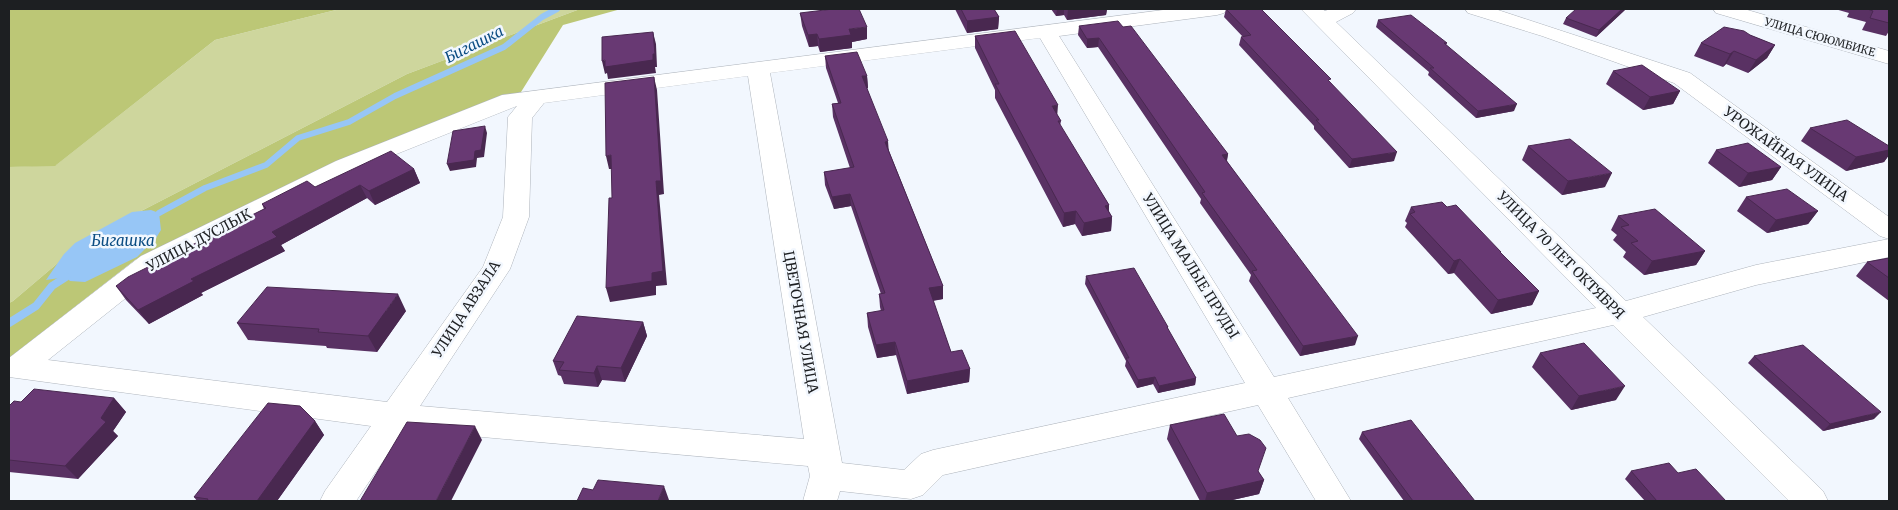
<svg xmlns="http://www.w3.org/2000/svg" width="1898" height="510" viewBox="0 0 1898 510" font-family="Merriweather,serif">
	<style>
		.green { fill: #ced69d }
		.forest { fill: #bcc776 }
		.water { fill: #97c6f6 }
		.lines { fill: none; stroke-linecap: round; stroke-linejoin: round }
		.stream-far1 { stroke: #97c6f6; stroke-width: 6 }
		.stream { stroke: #97c6f6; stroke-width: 8 }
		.street-casing { stroke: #aeb4bc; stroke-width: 1 }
		.street { fill: #fff; fill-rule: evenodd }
		.wall { fill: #593163 }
		.shaded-wall { fill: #492850 }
		.building { fill: #683973; stroke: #492850 }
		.labels { text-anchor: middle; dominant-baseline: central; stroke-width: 5; stroke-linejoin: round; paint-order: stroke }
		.far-street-label { font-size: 11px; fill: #1d1f22; stroke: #f2f7fe }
		.street-label { font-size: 14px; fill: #1d1f22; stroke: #f2f7fe }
		.water-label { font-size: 15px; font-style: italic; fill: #0c4d83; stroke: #f2f7fe }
	</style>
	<rect width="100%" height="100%" fill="#f2f7fe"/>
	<path class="green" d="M340,9H580L407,74L85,240L13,301L9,303V167L56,165L215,40Z"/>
	<path class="forest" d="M9,9H340L215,40L55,166L9,167Z
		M580,9H621L563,25L521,92L342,159L135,260L9,358V303L13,301L85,240L407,74Z"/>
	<path class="water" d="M151,210L159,213L161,230L156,238L137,257L85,282L70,281L66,277L46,280L64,254L75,243L132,212Z"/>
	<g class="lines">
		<path class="stream-far1" d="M159,213L205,188L266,165L298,138L349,122L395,96L504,47L542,17L557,9"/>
		<path class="stream" d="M9,323L36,306L52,286L66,277"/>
		<defs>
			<path id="street" d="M1171,9H1227L1224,13L1217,15L1059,36L1274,377L1596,308L1301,9H1322L1325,11L1330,9H1356L1353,13L1336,22L1626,301L1756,265L1889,239V257L1756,285L1643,317L1823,491L1828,501H1789L1613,325L1288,398L1351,501H1316L1258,405L943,475L923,495L911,499L840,491L837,501H803L810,476L808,466L404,430L356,501H320L325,491L371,426L9,377V358L141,256L336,161L502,95ZM1040,38L1245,383L933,450L921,454L904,470L842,463L770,73ZM748,76L804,439L420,406L510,269L529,217L532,118L544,103ZM517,106L508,117L503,217L483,267L387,402L48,360L161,270L354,171Z
				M1465,9H1495L1690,73L1889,217V239L1880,236L1674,83L1542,36L1468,13Z
				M1713,9H1744L1889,51V64L1716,13Z"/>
		</defs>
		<use href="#street" class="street-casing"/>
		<use href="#street" class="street"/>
	</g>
	<path class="wall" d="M955,9H994L999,17L998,29L967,33Z
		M1051,9H1107L1106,15L1067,20L1064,15L1056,16Z
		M1226,9L1330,82L1394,161L1349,168L1314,129V126L1239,45L1241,37H1243L1224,17Z
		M1626,9L1596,37L1563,24L1566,18Z
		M1835,9H1889V31L1886,36L1862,30L1866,22L1847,17L1849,13Z
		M800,13L867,39L852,42V48L820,52L818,46L809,47L802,26Z
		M1378,20L1447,43L1446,45L1514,111L1476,118L1428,75L1429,72L1376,27Z
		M1079,26L1123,27L1228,154L1227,161L1355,345L1300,356L1249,281L1251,275L1200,203L1201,199L1098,47L1087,48L1078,35Z
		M1750,35L1775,45L1767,58L1748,73L1726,64L1723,67L1694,56L1701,43Z
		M975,36L1058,116L1061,121L1060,126L1109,205V211L1112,217L1111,231L1082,236L1075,224L1063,227L995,98V90L975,48Z
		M825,56L867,76L868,88H867L889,151L943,286V299L933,301L951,352L970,369L969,382L907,394L896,355L877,358L868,327L867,313L881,311L880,307L879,294H881L851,206L834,209L825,185L824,172L850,168L833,117L832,104L838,103L826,68Z
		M1613,71L1680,91L1673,104L1643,110L1606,84Z
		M1810,128L1889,146V155L1884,162L1846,171L1801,141Z
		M1528,146L1605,187L1562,195L1522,160Z
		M1716,150L1781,167L1772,180L1739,187L1708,163Z
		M414,169L420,183L375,205L367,198L281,245L285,251L201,293L203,295L149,324L126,300L116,286L264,209L262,204L315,187Z
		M1746,197L1818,211L1808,224L1767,233L1737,211Z
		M1411,207H1447L1501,252V253L1539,291L1532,305L1491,314L1454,273L1448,274L1405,227L1407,223L1405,221Z
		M1618,216L1705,251L1696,265L1644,275L1623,257L1626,252L1613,240L1617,235L1611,230Z
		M1889,258V301L1856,276L1867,262Z
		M1086,276L1168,327V330L1196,378L1195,385L1158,393L1153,384L1137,388L1125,366L1126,361L1085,284Z
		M406,311L377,352L327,348L326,346L248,340L237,323Z
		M643,322L647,336L625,382L602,380L598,387L564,384L561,376L558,375L553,361Z
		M1540,353L1616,400L1571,410L1532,367Z
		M1754,356L1874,419L1823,431L1748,363Z
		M114,398L126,412L113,431L118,436L78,479L9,472V406L21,402Z
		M315,421L324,435L277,501H197L194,497Z
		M1170,425L1258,471L1264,480L1259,494L1228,501H1200L1167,439Z
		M1362,432L1475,501H1404L1359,439Z
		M1631,471L1678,473L1726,501H1645L1625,479Z"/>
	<path class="shaded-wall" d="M1057,9H1064V15L1056,16Z
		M1068,9H1107L1106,15L1067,20Z
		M1622,9H1626L1596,37L1599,30Z
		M999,17L998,29L967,33V21Z
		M867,27V39L852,42V48L820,52L819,39L849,29Z
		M653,32L656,44L657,67H655L656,73L608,79L607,73L605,74L602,61L653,54Z
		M817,34L818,46L809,47L808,35Z
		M1099,38L1098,47L1087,48V39Z
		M1775,45L1767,58L1748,73L1756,60Z
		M1734,51L1726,64L1723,67L1730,54Z
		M862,76H867L868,88L863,89Z
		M654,77L657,90L664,194L659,195L667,285L656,286V295L610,302L606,288L656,181Z
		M1680,91L1673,104L1643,110L1650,97Z
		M1517,104L1514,111L1476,118L1478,111Z
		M1058,105L1057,118L1052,106Z
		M485,126L487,133L484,157L477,158L476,167L450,171L447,164L475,151Z
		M888,141L889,154L885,142Z
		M1889,150V155L1884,162L1846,171L1856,157Z
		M1397,152L1394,161L1349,168L1352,159Z
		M1228,154L1226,164L1222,155Z
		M611,155L615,169H609L606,156Z
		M1781,167L1772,180L1739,187L1748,173Z
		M414,169L420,183L375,205L369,191Z
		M1612,173L1605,187L1562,195L1568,181Z
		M360,185L367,198L281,245L285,251L201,293L203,295L149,324L138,310L272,232Z
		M850,194L851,206L834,209L832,197Z
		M1109,205L1108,218L1112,217L1111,231L1082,236L1084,223L1105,206Z
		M1076,211L1075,224L1063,227L1064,213Z
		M1818,211L1808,224L1767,233L1776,220Z
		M1705,251L1696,265L1644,275L1652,261Z
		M1460,259L1454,273L1448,274L1454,261Z
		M943,286V299L929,301V288Z
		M1539,291L1532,305L1491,314L1498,300Z
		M398,294L406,311L377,352L368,336Z
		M643,322L647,336L625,382L621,368Z
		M1358,336L1355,345L1300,356L1303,346Z
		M895,342L896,355L877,358L876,345Z
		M597,366L602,380L598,387L594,373Z
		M970,369L969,382L907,394V381Z
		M1155,377L1153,384L1137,388L1138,380Z
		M1196,378L1195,385L1158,393L1159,386Z
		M1625,386L1616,400L1571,410L1579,396Z
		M114,398L126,412L113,431L118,436L78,479L65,466L101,418Z
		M1881,412L1874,419L1823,431L1830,424Z
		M315,421L324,435L277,501H257Z
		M475,426L482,440L451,501H436Z
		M1264,480L1259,494L1228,501H1205L1207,493Z
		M664,486L669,500L668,501H658Z"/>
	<path class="building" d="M833,9H859L867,27L849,29L851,35L819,39L817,34L808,35L800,13Z
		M961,9H994L999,17L967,21Z
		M1226,9H1261L1331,79L1328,80L1397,152L1352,159L1316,120H1319L1241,37L1251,35Z
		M1576,9H1622L1599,30L1566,18Z
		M1867,9H1889V23L1870,18L1873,11Z
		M1411,15L1447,43H1444L1517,104L1478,111L1430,68H1434L1378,20Z
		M1118,21L1123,27L1131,26L1209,129L1228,154L1222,155L1358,336L1303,346L1252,271L1257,270L1202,193L1205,192L1099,38L1087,39L1079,26Z
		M1724,27L1744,31L1750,35L1775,45L1756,60L1734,51L1730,54L1701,43Z
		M1015,31L1058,105L1052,106L1061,121H1058L1109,205L1105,206L1112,217L1084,223L1076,211L1064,213L995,84H999L975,36Z
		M653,32L655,54H653V60L605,67V60L602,61V37Z
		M857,52L867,76H862L888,141L885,142L943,286L929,288L951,352L962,350L970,369L907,381L895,342L876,345L867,313L884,310L879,294L885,293L850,194L832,197L824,172L854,167L832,104L841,103L825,56Z
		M1642,65L1680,91L1650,97L1613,71Z
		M654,77L661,181H656L663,271L652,273V281L606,288L609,198H612L611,155L606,156L605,83Z
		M1847,120L1889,146V150L1856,157L1810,128Z
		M485,126L481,150L475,151L474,160L447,164L453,131Z
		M1570,139L1612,173L1568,181L1528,146Z
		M1748,143L1781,167L1748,173L1716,150Z
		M391,151L414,169L369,191L360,185L272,232L277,237L191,279L194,281L138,310L116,286L128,277L266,208L262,204L307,181L315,187Z
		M1787,189L1818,211L1776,220L1746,197Z
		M1442,202L1447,207L1456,205L1501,252H1500L1539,291L1498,300L1460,259L1454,261L1410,214L1415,212L1411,207Z
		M1655,209L1705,251L1652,261L1631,243L1638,241L1621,227L1629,225L1618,216Z
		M1889,258V278L1867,262Z
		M1134,268L1168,327H1167L1196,378L1159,386L1155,377L1138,380L1126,358H1129L1086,276Z
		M267,287L398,294L368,336L318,332L319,329L237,323Z
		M577,316L643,322L621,368L597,366L594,373L559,370L564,362L553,361Z
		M1584,343L1625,386L1579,396L1540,353Z
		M1803,345L1881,412L1830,424L1754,356Z
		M34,389L114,398L101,418L106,422L65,466L9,460V406L14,401L21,402Z
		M268,403L300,406L315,421L257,501H207L208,499L194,497Z
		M1224,414L1237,436L1249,434L1260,440L1266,448L1258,471L1264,480L1207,493L1170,425Z
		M1411,420L1475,501H1413L1362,432Z
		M407,422L475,426L436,501H360Z
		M1669,463L1678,473L1696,469L1726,501H1657L1631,471Z
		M598,480L664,486L658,501H577L583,488L593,490Z"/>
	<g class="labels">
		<g class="far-street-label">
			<text transform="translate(1820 37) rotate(16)">УЛИЦА СЮЮМБИКЕ</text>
		</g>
		<g class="street-label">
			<text transform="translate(1786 154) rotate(36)">УРОЖАЙНАЯ УЛИЦА</text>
			<text transform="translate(199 240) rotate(-28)">УЛИЦА ДУСЛЫК</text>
			<text transform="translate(1561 255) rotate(45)">УЛИЦА 70 ЛЕТ ОКТЯБРЯ</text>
			<text transform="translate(1191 266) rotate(58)">УЛИЦА МАЛЫЕ ПРУДЫ</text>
			<text transform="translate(466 309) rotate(-57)">УЛИЦА АВЗАЛА</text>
			<text transform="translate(801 322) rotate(80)">ЦВЕТОЧНАЯ УЛИЦА</text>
		</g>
		<g class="water-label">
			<text transform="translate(474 44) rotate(-27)">Бигашка</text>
			<text x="123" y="240">Бигашка</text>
		</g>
	</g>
	<rect width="1898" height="510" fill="none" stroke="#1d1f22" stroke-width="20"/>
</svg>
